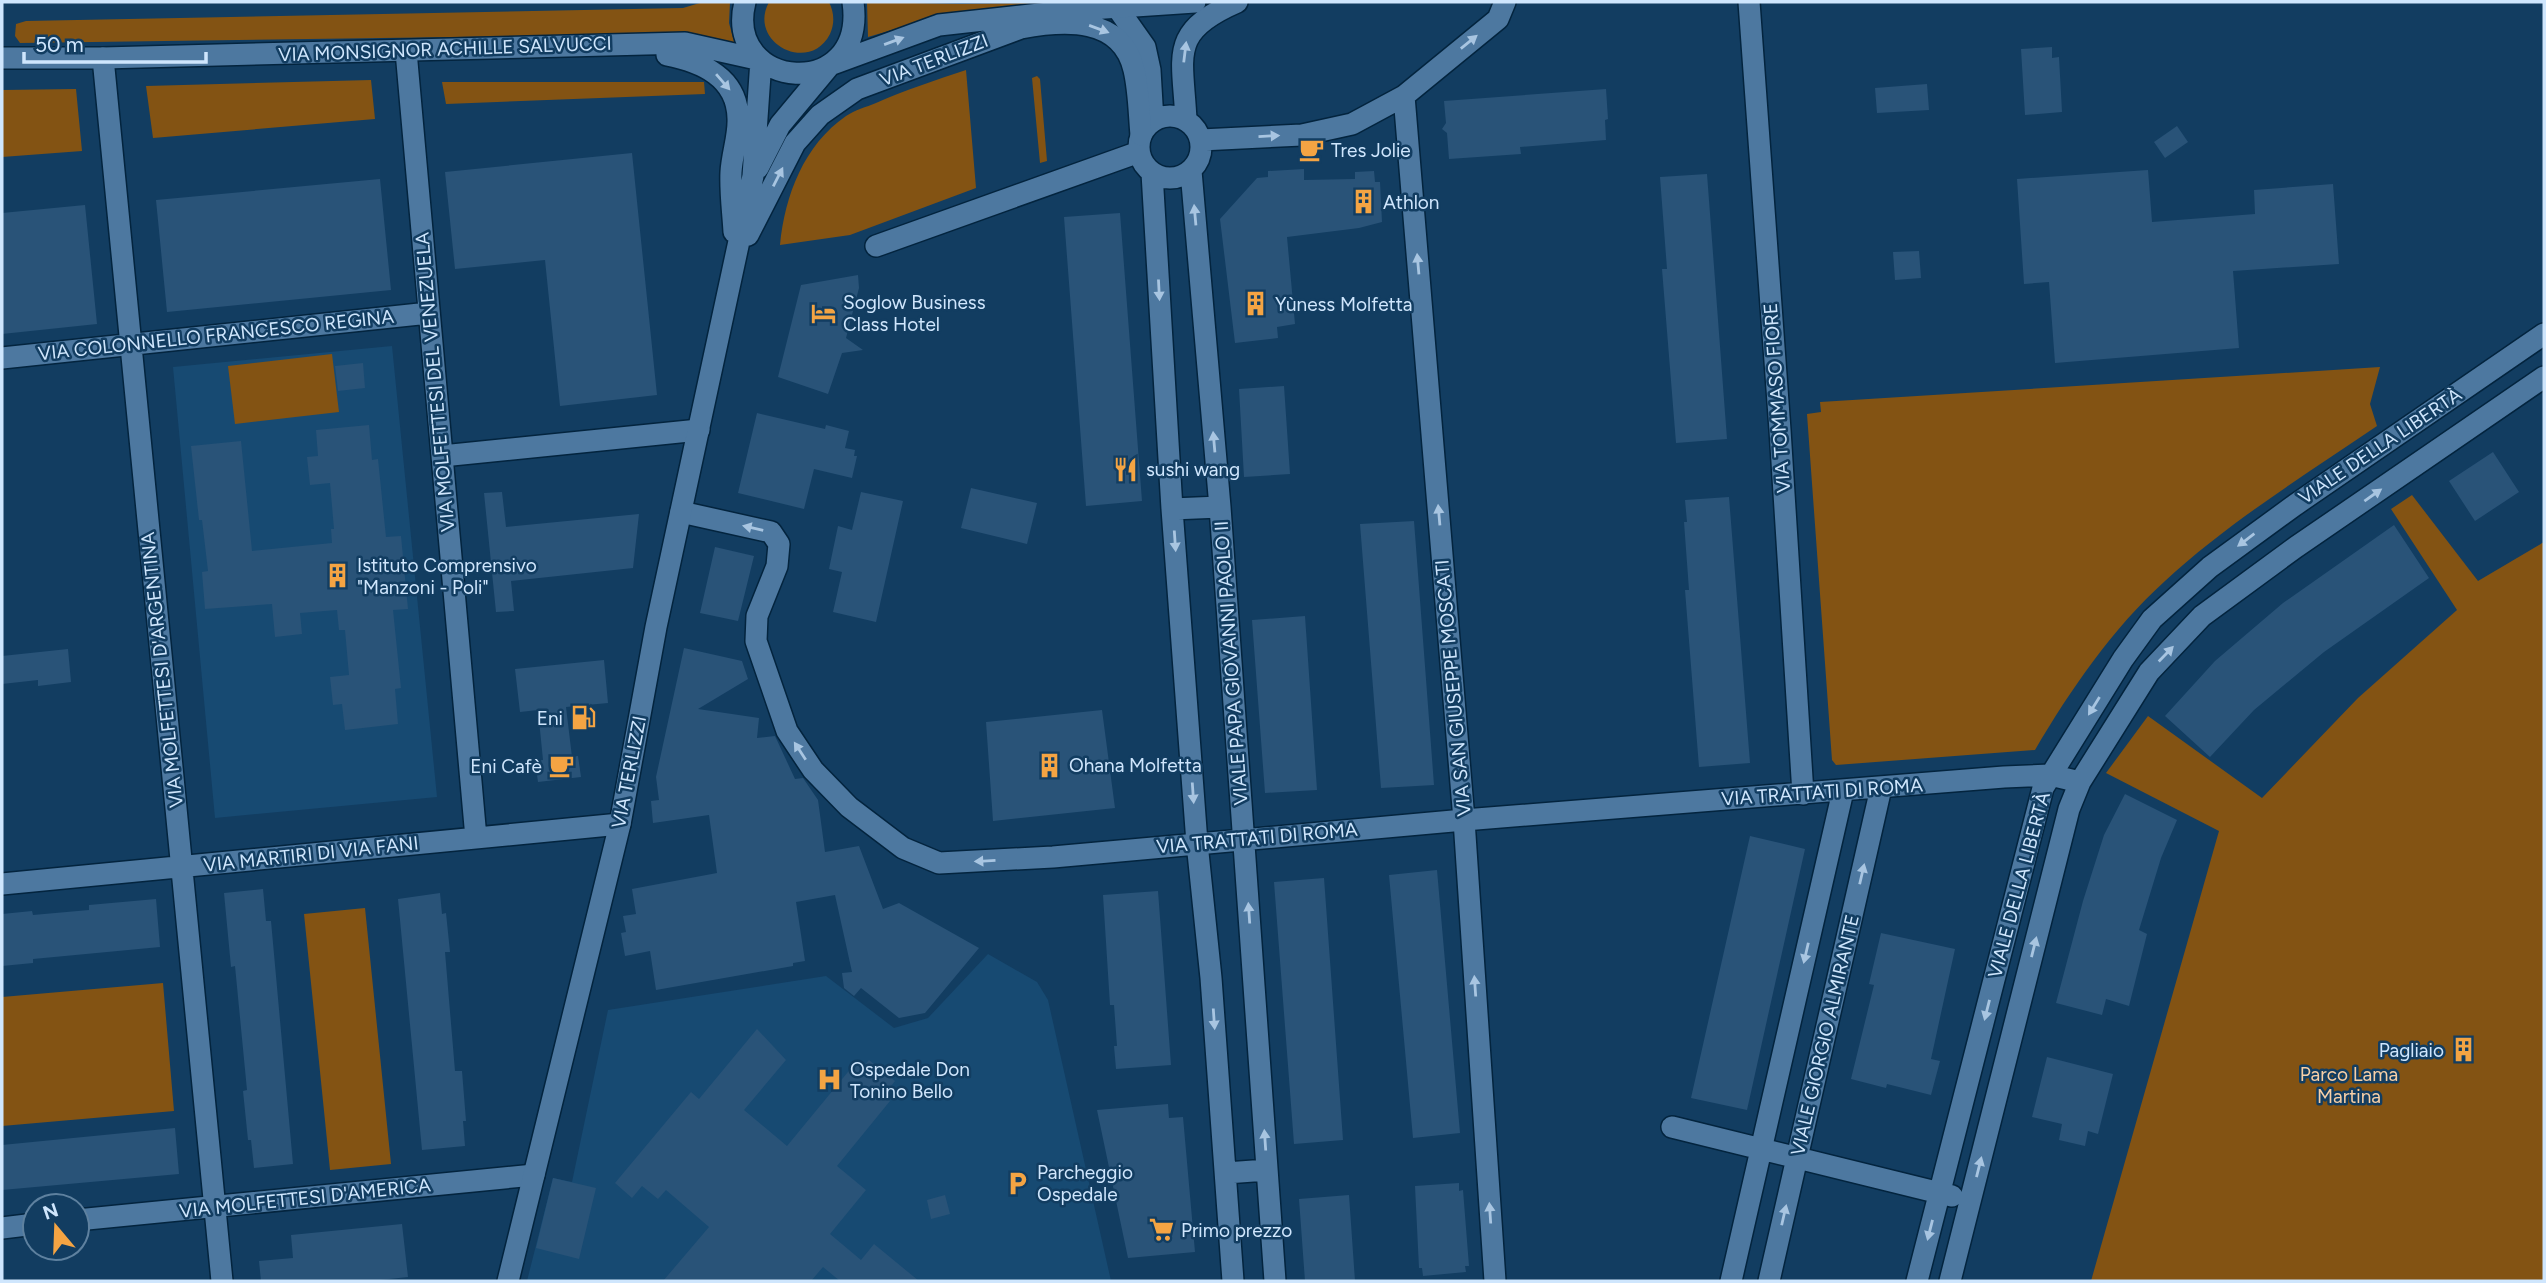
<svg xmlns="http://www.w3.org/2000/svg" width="2546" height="1283" viewBox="0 0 2546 1283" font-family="Figtree,sans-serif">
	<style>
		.built { fill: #174a72 }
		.green { fill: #835313 }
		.building { fill: #295378 }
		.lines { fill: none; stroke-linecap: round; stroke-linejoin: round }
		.street-casing { stroke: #03243e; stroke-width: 24 }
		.secondary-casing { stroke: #03243e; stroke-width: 24 }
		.street { stroke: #4d78a0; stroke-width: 21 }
		.secondary { stroke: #4d78a0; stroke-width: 21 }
		.oneway { fill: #a8c5e1 }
		.labels { text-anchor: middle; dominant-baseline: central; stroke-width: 5; stroke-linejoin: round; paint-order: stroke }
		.street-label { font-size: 19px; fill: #cfe6fd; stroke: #123d61 }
		.poi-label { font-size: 19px; fill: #cfe6fd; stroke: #123d61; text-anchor: start }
		.park-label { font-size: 19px; fill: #f8d0a7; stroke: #123d61 }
	</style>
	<rect width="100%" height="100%" fill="#123d61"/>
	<path class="built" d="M392,346L437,797L215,818L173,367Z
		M988,954L1037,982L1048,1000L1111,1281H527L553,1178L572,1182L608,1010L826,976L894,1028L928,1018Z"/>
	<path class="green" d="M703,2H730L729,23L735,45L684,34L20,43L15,36L16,24L26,21L683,8Z
		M769,2H829C834,12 835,23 830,34C809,75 747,42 769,2Z
		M867,2L961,4L1110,2L939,16L868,37Z
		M966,70L976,188L850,235L780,245C785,195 804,145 846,116C855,110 866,107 876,103C905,90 936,80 966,70Z
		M1037,76L1040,79L1047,161L1040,163L1032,78Z
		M371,80L375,119L153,138L146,86Z
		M442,82H704L705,94L446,104Z
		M76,89L82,151L2,157V90Z
		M332,354L339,412L235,424L228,366Z
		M2380,367L2370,404L2377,426C2305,475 2229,522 2165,581C2112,629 2071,689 2035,750L1836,765L1832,760L1807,414L1821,412L1820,402Z
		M2412,495L2478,581L2544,542V1281H2091L2219,831L2106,773L2148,716L2262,798L2358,698L2457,610L2391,509Z
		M365,908L391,1164L330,1170L304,914Z
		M163,983L174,1111L2,1126V997Z"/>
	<path class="building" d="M2052,47V58L2059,57L2062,112L2025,115L2021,49Z
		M1927,84L1929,110L1877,113L1875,88Z
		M1606,89L1608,119L1605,120L1606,140L1520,147L1521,154L1449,159L1447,133L1442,129L1446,123L1444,101Z
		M2177,126L2188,142L2165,158L2154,142Z
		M632,153L657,395L560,406L545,260L455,269L445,172Z
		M1304,169V180L1355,179V172L1374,171L1375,182H1380L1382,222L1359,228L1287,237L1295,324L1277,327L1278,338L1235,343L1220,219L1257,178L1268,177V171Z
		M2148,170L2152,222L2255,214L2254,190L2333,184L2339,264L2233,271L2239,348L2055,363L2049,282L2024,284L2017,179Z
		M1707,174L1727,439L1676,443L1662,269H1667L1660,177Z
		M380,179L391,290L167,312L156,200Z
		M85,205L97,324L2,334V213Z
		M1120,213L1142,501L1086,506L1064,217Z
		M1919,251L1921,278L1895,280L1893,252Z
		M858,275L859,288L846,338L863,350L842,353L828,394L778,377L801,285Z
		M363,363L365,388L338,391L335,366Z
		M1284,386L1290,474L1244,477L1239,389Z
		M757,413L825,429L826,425L849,431L845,448L855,450L854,456H857L852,478L814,469L804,509L738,493Z
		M369,425L372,460L378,459L386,537L401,536L408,609L393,610L401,688L395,689L398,724L345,730L342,704L333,705L330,677L349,675L345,630H339L337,610L300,613L302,634L275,637L272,604L205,609L202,572L208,571L202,520H199L191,446L241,441L252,551L332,543L331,529H334L330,483L310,485L307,457L318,456L316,430Z
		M2493,452L2519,492L2475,521L2449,481Z
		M971,488L1037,503L1027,544L961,528Z
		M502,492L506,527L639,514L633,568L511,581L514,611L496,612L484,493Z
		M861,492L903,501L876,622L833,612L842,572L829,569L838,526L852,530Z
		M1729,497L1750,763L1699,767L1685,590H1689L1684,522H1687L1685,500Z
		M1414,521L1434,785L1381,788L1360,524Z
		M2394,525L2429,578L2324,652L2254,710L2210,757L2165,716L2215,661L2283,603Z
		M715,547L754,556L738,621L700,613Z
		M1305,616L1317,790L1265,793L1252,620Z
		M684,648L742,661L748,679L698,709L759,718L757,738L775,736L795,779L803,778L818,800L825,852L859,846L883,909L899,903L979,948L925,1013L899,1018L861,988L854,996L844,988L842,973L852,972L835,895L796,902L805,961L793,963V966L656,990L650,951L625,956L621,933L626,932L623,916L636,914L632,889L717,873L709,815L653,823L651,801L659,800L656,777Z
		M68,649L71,682L38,686V680L2,684V656Z
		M604,660L608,703L566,707L572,757L578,756L581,777L538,782L535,761L543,760L538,710L520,712L515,669Z
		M1102,710L1115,808L993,821L986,722Z
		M2125,794L2177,820L2161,858L2139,930L2147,934L2129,1006L2106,999L2102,1015L2056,1003L2083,901L2104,835Z
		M1750,836L1805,849L1747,1110L1691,1098Z
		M1437,870L1460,1133L1413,1138L1389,875Z
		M1324,878L1343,1140L1294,1144L1274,882Z
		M263,889L266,921H271L293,1164L254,1168L251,1140H248L243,1091L247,1090L235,966L231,967L224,893Z
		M1158,891L1171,1065L1116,1069L1114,1046H1117L1114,1005H1110L1103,895Z
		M440,893L442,914L446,913L450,952H445L455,1071H462L466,1121H463L465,1146L422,1150L398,899Z
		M156,899L160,947L33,959V963L2,966V914L32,911L33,915L89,910V905Z
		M1881,933L1955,949L1931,1059L1940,1061L1931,1095L1887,1084L1886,1088L1851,1079L1874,985L1869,984Z
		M757,1029L786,1060L744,1110L787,1146L857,1061L863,1067L869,1060L895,1081L884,1095L890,1101L837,1166L866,1190L830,1234L861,1260L874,1244L919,1281H840L823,1267L811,1281H663L709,1227L666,1190L658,1199L642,1186L632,1198L615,1183L691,1092L699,1099Z
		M2047,1057L2113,1074L2098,1134L2088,1131L2085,1146L2059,1140L2062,1124L2032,1117Z
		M1168,1104L1169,1118L1183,1117L1195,1252L1128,1258L1097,1110Z
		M175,1128L179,1174L2,1190V1145Z
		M553,1178L596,1188L579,1259L536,1248Z
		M1459,1183V1191L1463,1190L1469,1266H1465L1466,1272L1423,1276L1422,1268H1419L1415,1186Z
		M945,1195L950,1214L931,1219L927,1200Z
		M1349,1195L1355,1281H1305L1299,1199Z
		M402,1224L408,1277L371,1281H261L259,1261L293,1258L291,1235Z"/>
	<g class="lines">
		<defs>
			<path id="street" d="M1749,2L1780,430L1803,794
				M1116,6L1145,47L1150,70L1153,121
				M406,51L476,838
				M103,58L222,1281
				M1404,96L1464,820L1495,1281
				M1139 147a31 31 0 1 1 62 0a31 31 0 1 1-62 0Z
				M1186,120C1183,55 1168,32 1237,2
				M1201,140L1302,135L1352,124L1404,96L1498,19L1505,2
				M1191,171L1220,507L1275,1281
				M1152,173L1172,509L1197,843L1211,978L1233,1281
				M876,246L1139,152
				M2,358L429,313
				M442,456L699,430
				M1172,509L1220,507
				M681,512L771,532L779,544L777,566L757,616L756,641L787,731L813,770L849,807L903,848L939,863L1053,857L1464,820L2004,777L2050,775L2080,782
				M2,884L620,824
				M1672,1127L1952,1196
				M1226,1173L1267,1170
				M77,1220L534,1175
				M2,1228L35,1224
				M1731,1281L1843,791
				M1769,1281L1881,788
				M1917,1281L2043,788L2123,659L2152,619L2210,567L2295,505L2544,334
				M1950,1281L2069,809L2080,782L2149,672L2202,616L2296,547L2544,377"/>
			<path id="secondary" d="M745,2C723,91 867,103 853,2
				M667,55C702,62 737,77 738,118C739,135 732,154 731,172C730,192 733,213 734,232
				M2,58H103L685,43L761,60L753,176L656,627L620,824L508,1281
				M758,168L780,125L830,65L939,25L1075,10L1195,2
				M748,235L795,143L820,115L857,89L1021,28C1064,20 1122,16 1134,70C1139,91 1139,114 1141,135"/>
		</defs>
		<use href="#street" class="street-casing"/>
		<use href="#secondary" class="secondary-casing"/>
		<use href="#street" class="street"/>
		<use href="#secondary" class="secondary"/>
	</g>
	<defs><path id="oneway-solid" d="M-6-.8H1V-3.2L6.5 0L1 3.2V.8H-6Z" transform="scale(1.75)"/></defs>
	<g class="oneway">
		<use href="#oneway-solid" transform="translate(1099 29) rotate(20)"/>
		<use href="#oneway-solid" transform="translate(894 41) rotate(-20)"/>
		<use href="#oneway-solid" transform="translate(1469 42) rotate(-39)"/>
		<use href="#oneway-solid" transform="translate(1185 52) rotate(-83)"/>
		<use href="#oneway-solid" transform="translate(723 82) rotate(49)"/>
		<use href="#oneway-solid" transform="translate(1269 136) rotate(-3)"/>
		<use href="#oneway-solid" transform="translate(778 177) rotate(-63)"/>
		<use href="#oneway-solid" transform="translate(1195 215) rotate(-95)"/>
		<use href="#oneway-solid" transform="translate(1418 264) rotate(-95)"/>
		<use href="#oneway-solid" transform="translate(1159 290) rotate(87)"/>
		<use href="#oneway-solid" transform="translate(1214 442) rotate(-95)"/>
		<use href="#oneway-solid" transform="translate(2373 495) rotate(-35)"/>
		<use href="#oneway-solid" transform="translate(1439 515) rotate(-95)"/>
		<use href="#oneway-solid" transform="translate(753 528) rotate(-167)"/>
		<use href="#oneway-solid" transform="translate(2246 540) rotate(143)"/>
		<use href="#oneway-solid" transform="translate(1175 541) rotate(86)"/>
		<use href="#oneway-solid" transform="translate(2166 654) rotate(-46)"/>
		<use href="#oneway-solid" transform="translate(2094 706) rotate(122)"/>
		<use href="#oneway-solid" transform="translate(800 751) rotate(-123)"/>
		<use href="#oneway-solid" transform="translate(1193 793) rotate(86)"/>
		<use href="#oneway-solid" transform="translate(985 861) rotate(177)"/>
		<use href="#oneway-solid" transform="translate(1862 874) rotate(-77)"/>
		<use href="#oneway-solid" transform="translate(1249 913) rotate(-94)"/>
		<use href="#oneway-solid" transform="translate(2034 947) rotate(-76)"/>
		<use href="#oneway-solid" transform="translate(1806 953) rotate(103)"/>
		<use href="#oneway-solid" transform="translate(1475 986) rotate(-94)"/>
		<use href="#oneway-solid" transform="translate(1987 1010) rotate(104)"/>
		<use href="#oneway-solid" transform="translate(1214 1019) rotate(86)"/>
		<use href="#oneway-solid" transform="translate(1265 1140) rotate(-94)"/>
		<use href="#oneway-solid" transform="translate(1979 1167) rotate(-76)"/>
		<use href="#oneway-solid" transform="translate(1490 1213) rotate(-94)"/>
		<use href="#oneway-solid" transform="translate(1784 1215) rotate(-77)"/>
		<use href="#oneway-solid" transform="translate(1930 1230) rotate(104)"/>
	</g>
	<defs>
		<symbol id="cafe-bare" viewBox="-9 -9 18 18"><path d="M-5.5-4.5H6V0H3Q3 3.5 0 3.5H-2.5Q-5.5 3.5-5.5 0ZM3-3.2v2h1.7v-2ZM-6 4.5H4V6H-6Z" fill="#f4a443" stroke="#123d61" stroke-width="2.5" paint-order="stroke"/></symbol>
		<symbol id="building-bare" viewBox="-9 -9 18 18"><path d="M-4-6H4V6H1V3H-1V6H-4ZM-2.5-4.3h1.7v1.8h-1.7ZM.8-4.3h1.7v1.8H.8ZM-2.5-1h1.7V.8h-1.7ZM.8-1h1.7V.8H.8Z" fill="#f4a443" stroke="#123d61" stroke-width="2.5" paint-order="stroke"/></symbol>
		<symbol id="hotel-bare" viewBox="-9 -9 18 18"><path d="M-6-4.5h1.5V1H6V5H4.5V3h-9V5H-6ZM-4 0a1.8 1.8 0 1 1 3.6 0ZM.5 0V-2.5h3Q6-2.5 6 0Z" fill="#f4a443" stroke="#123d61" stroke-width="2.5" paint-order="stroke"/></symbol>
		<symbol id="restaurant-bare" viewBox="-9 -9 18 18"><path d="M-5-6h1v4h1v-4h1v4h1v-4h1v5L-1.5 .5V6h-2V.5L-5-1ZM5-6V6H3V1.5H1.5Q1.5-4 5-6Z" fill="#f4a443" stroke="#123d61" stroke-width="2.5" paint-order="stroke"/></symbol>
		<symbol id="fuel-bare" viewBox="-9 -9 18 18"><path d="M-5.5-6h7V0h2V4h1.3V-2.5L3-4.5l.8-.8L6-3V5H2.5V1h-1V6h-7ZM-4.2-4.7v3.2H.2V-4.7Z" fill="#f4a443" stroke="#123d61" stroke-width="2.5" paint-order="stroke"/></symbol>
		<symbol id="hospital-bare" viewBox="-9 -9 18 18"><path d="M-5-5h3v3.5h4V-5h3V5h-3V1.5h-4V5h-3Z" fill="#f4a443" stroke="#123d61" stroke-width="2.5" paint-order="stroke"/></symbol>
		<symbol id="parking-bare" viewBox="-9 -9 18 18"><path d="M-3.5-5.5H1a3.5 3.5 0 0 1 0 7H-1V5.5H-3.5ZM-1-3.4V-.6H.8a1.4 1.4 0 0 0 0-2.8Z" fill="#f4a443" stroke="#123d61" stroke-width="2.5" paint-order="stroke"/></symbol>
		<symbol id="supermarket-bare" viewBox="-9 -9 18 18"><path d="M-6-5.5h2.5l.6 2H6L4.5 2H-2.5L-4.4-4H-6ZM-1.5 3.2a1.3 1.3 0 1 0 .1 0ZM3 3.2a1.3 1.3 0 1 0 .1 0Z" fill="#f4a443" stroke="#123d61" stroke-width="2.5" paint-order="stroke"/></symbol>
	</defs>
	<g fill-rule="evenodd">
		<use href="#cafe-bare" x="1294" y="132" width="35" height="35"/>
		<use href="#building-bare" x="1346" y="184" width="35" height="35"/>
		<use href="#building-bare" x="1238" y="286" width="35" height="35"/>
		<use href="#hotel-bare" x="806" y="296" width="35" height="35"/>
		<use href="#restaurant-bare" x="1108" y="452" width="35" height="35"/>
		<use href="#building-bare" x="320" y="558" width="35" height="35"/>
		<use href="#fuel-bare" x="566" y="700" width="35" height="35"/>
		<use href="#building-bare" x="1032" y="748" width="35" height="35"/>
		<use href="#cafe-bare" x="544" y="748" width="35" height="35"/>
		<use href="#building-bare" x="2446" y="1032" width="35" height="35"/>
		<use href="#hospital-bare" x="812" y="1062" width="35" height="35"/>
		<use href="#parking-bare" x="1000" y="1166" width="35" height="35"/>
		<use href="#supermarket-bare" x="1144" y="1212" width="35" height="35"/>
	</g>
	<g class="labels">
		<g class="street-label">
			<text transform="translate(445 49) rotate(-2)">VIA MONSIGNOR ACHILLE SALVUCCI</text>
			<text transform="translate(934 60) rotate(-21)">VIA TERLIZZI</text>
			<text transform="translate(216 335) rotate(-6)">VIA COLONNELLO FRANCESCO REGINA</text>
			<text transform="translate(435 382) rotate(-95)">VIA MOLFETTESI DEL VENEZUELA</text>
			<text transform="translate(1777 398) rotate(-94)">VIA TOMMASO FIORE</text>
			<text transform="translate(2380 446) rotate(-34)">VIALE DELLA LIBERTÀ</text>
			<text transform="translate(1231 663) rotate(-94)">VIALE PAPA GIOVANNI PAOLO II</text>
			<text transform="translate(162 670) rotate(-96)">VIA MOLFETTESI D'ARGENTINA</text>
			<text transform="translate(1453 688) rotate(-95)">VIA SAN GIUSEPPE MOSCATI</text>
			<text transform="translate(629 772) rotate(-79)">VIA TERLIZZI</text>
			<text transform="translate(1822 792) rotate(-4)">VIA TRATTATI DI ROMA</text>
			<text transform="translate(1257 838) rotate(-5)">VIA TRATTATI DI ROMA</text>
			<text transform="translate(311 854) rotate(-6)">VIA MARTIRI DI VIA FANI</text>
			<text transform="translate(2019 885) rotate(-75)">VIALE DELLA LIBERTÀ</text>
			<text transform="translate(1825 1035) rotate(-77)">VIALE GIORGIO ALMIRANTE</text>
			<text transform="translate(305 1198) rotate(-6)">VIA MOLFETTESI D'AMERICA</text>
		</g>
		<g class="poi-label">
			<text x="1331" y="150">Tres Jolie</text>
			<text x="1383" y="202">Athlon</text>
			<text x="843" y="302">Soglow Business<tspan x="843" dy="22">Class Hotel</tspan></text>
			<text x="1275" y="304">Yùness Molfetta</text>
			<text x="1146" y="469">sushi wang</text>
			<text x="357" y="565">Istituto Comprensivo<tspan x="357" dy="22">"Manzoni - Poli"</tspan></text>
			<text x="563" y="718" text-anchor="end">Eni</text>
			<text x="1069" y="765">Ohana Molfetta</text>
			<text x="542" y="766" text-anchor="end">Eni Cafè</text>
			<text x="2444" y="1050" text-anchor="end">Pagliaio</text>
			<text x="850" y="1069">Ospedale Don<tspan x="850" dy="22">Tonino Bello</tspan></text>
			<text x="1037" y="1172">Parcheggio<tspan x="1037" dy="22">Ospedale</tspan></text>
			<text x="1181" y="1230">Primo prezzo</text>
		</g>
		<g class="park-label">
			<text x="2349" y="1074">Parco Lama<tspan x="2349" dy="22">Martina</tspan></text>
		</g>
	</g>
	<rect width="2546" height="1283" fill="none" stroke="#cfe6fd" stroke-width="7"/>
	<g transform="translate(56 1227) rotate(341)"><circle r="33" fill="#123d61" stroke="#5e819f" stroke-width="2"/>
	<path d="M0-5L12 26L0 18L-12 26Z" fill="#f4a443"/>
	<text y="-10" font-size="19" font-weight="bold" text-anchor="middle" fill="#cfe6fd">N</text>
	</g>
	<path d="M24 52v10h182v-10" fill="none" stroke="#cfe6fd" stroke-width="3.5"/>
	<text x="35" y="52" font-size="21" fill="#cfe6fd" stroke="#123d61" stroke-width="5" paint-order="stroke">50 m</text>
</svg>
